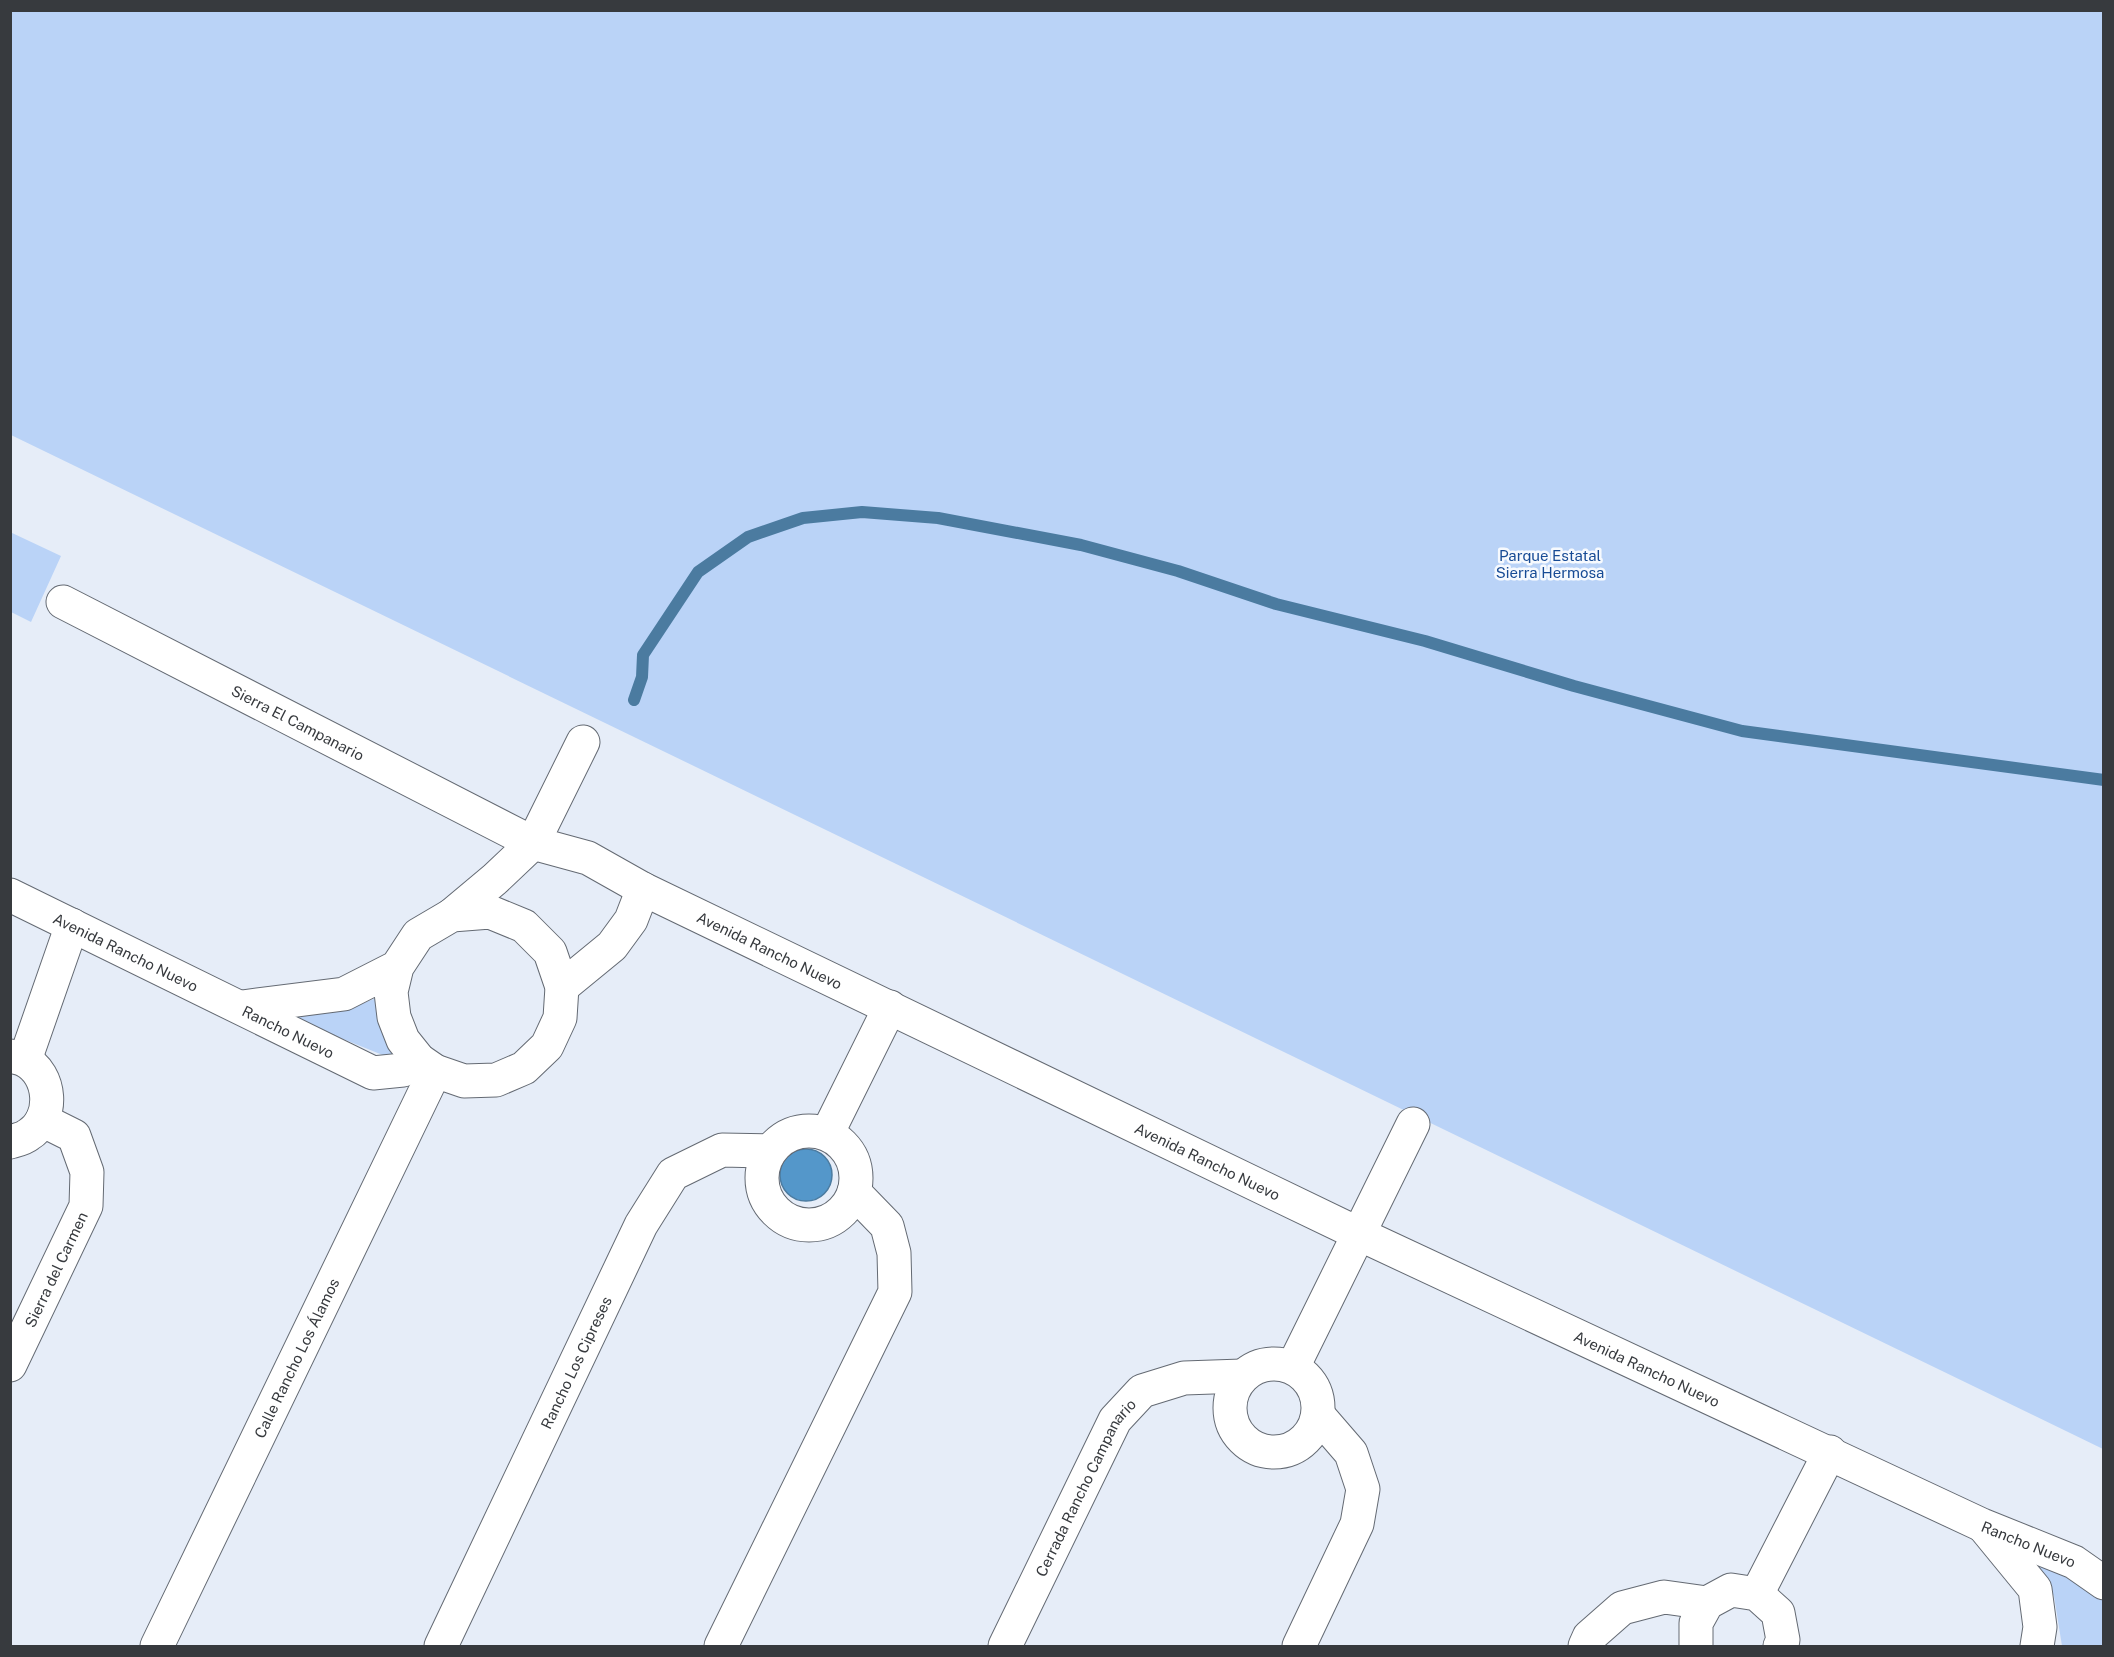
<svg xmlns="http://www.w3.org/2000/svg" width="2114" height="1657" viewBox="0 0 2114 1657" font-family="'Public Sans',sans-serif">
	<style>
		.green { fill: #bad3f7 }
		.water { fill: #5497ca; stroke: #4b7ba0; stroke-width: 1.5 }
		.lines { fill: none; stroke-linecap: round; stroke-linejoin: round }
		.stream { stroke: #4b7ba0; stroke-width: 12 }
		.street-casing { stroke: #646a73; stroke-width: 35 }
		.street { stroke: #fff; stroke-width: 33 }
		.labels { text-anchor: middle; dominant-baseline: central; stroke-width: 5; stroke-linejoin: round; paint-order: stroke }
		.park-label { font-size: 15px; fill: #174b95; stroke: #f7fafe }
		.street-label { font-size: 15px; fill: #373a3e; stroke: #f7fafe }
	</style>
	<rect width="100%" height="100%" fill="#e6edf8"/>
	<path class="green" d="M10,11H2103V1449L11,435Z
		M10,532L61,556L31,622L11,612Z
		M376,998L405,1064L276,1012L352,1008Z
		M2019,1550L2103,1597V1646H2062L2054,1596Z"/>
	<path class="water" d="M780 1175a26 26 0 1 1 52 0a26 26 0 1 1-52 0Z"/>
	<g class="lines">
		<path class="stream" d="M634,700L642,677L643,655L698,572L748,537L803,518L862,512L938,518L1081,545L1178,571L1276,604L1425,641L1574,686L1742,731L2104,780"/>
		<defs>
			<g id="street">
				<path id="s1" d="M63,602L533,843L588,858L643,889L1359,1234L1982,1525L2074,1562L2104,1583"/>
				<path id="s2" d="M10,895L373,1073L403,1070L419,1060"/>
				<path d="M452,915L495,879L533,843L583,742"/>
				<path d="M562,987L612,946L631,920L643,889"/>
				<path d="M242,1007L344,994L397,967L418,935L452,915L490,912L524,926L550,952L562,987L560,1018L547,1046L524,1068L496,1080L464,1081L435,1071L419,1060L403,1040L394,1017L391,992L397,967"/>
				<path d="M10,1056C15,1057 20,1058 24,1060C52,1074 55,1119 28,1135C23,1139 16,1140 10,1142"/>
				<path d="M25,1060L72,925"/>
				<circle cx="809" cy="1178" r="47"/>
				<path d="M827,1134L890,1007"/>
				<circle cx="1274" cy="1408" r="44"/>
				<path id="s3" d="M10,1365L86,1206L87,1172L74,1136L42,1120"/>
				<path d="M1293,1367L1413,1124"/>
				<path d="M1985,1528L2035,1589L2040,1627L2037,1646"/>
				<path d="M1757,1594L1830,1452"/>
				<path id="s4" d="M157,1646L435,1071"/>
				<path id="s5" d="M441,1646L641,1225L673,1174L722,1150L770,1151"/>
				<path d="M721,1646L895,1292L894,1253L887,1226L854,1192"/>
				<path id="s6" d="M1005,1646L1115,1420L1142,1391L1184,1378L1242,1376"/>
				<path d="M1299,1646L1357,1524L1363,1489L1351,1453L1319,1416"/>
				<path d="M1585,1646L1589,1637L1622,1608L1664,1597L1707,1603"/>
				<path d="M1696,1646V1623L1707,1603L1731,1590L1757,1594L1778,1613L1783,1640L1780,1646"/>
			</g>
		</defs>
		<use href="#street" class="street-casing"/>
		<use href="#street" class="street"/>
	</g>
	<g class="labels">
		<g class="park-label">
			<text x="1550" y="555">Parque Estatal<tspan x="1550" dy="17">Sierra Hermosa</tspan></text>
		</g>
		<g class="street-label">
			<text stroke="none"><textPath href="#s1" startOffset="264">Sierra El Campanario</textPath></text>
			<text stroke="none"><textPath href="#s1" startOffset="789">Avenida Rancho Nuevo</textPath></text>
			<text stroke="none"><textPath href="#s2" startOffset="129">Avenida Rancho Nuevo</textPath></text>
			<text stroke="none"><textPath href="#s2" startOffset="310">Rancho Nuevo</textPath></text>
			<text stroke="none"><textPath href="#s1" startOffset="1275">Avenida Rancho Nuevo</textPath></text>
			<text stroke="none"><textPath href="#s3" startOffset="106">Sierra del Carmen</textPath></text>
			<text stroke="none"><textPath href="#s4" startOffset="320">Calle Rancho Los Álamos</textPath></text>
			<text stroke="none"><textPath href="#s5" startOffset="314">Rancho Los Cipreses</textPath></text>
			<text stroke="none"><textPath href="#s1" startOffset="1761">Avenida Rancho Nuevo</textPath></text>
			<text stroke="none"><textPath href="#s6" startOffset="178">Cerrada Rancho Campanario</textPath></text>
			<text stroke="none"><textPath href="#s1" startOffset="2181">Rancho Nuevo</textPath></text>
		</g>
	</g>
	<rect width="2114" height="1657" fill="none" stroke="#373a3e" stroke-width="24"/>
</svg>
